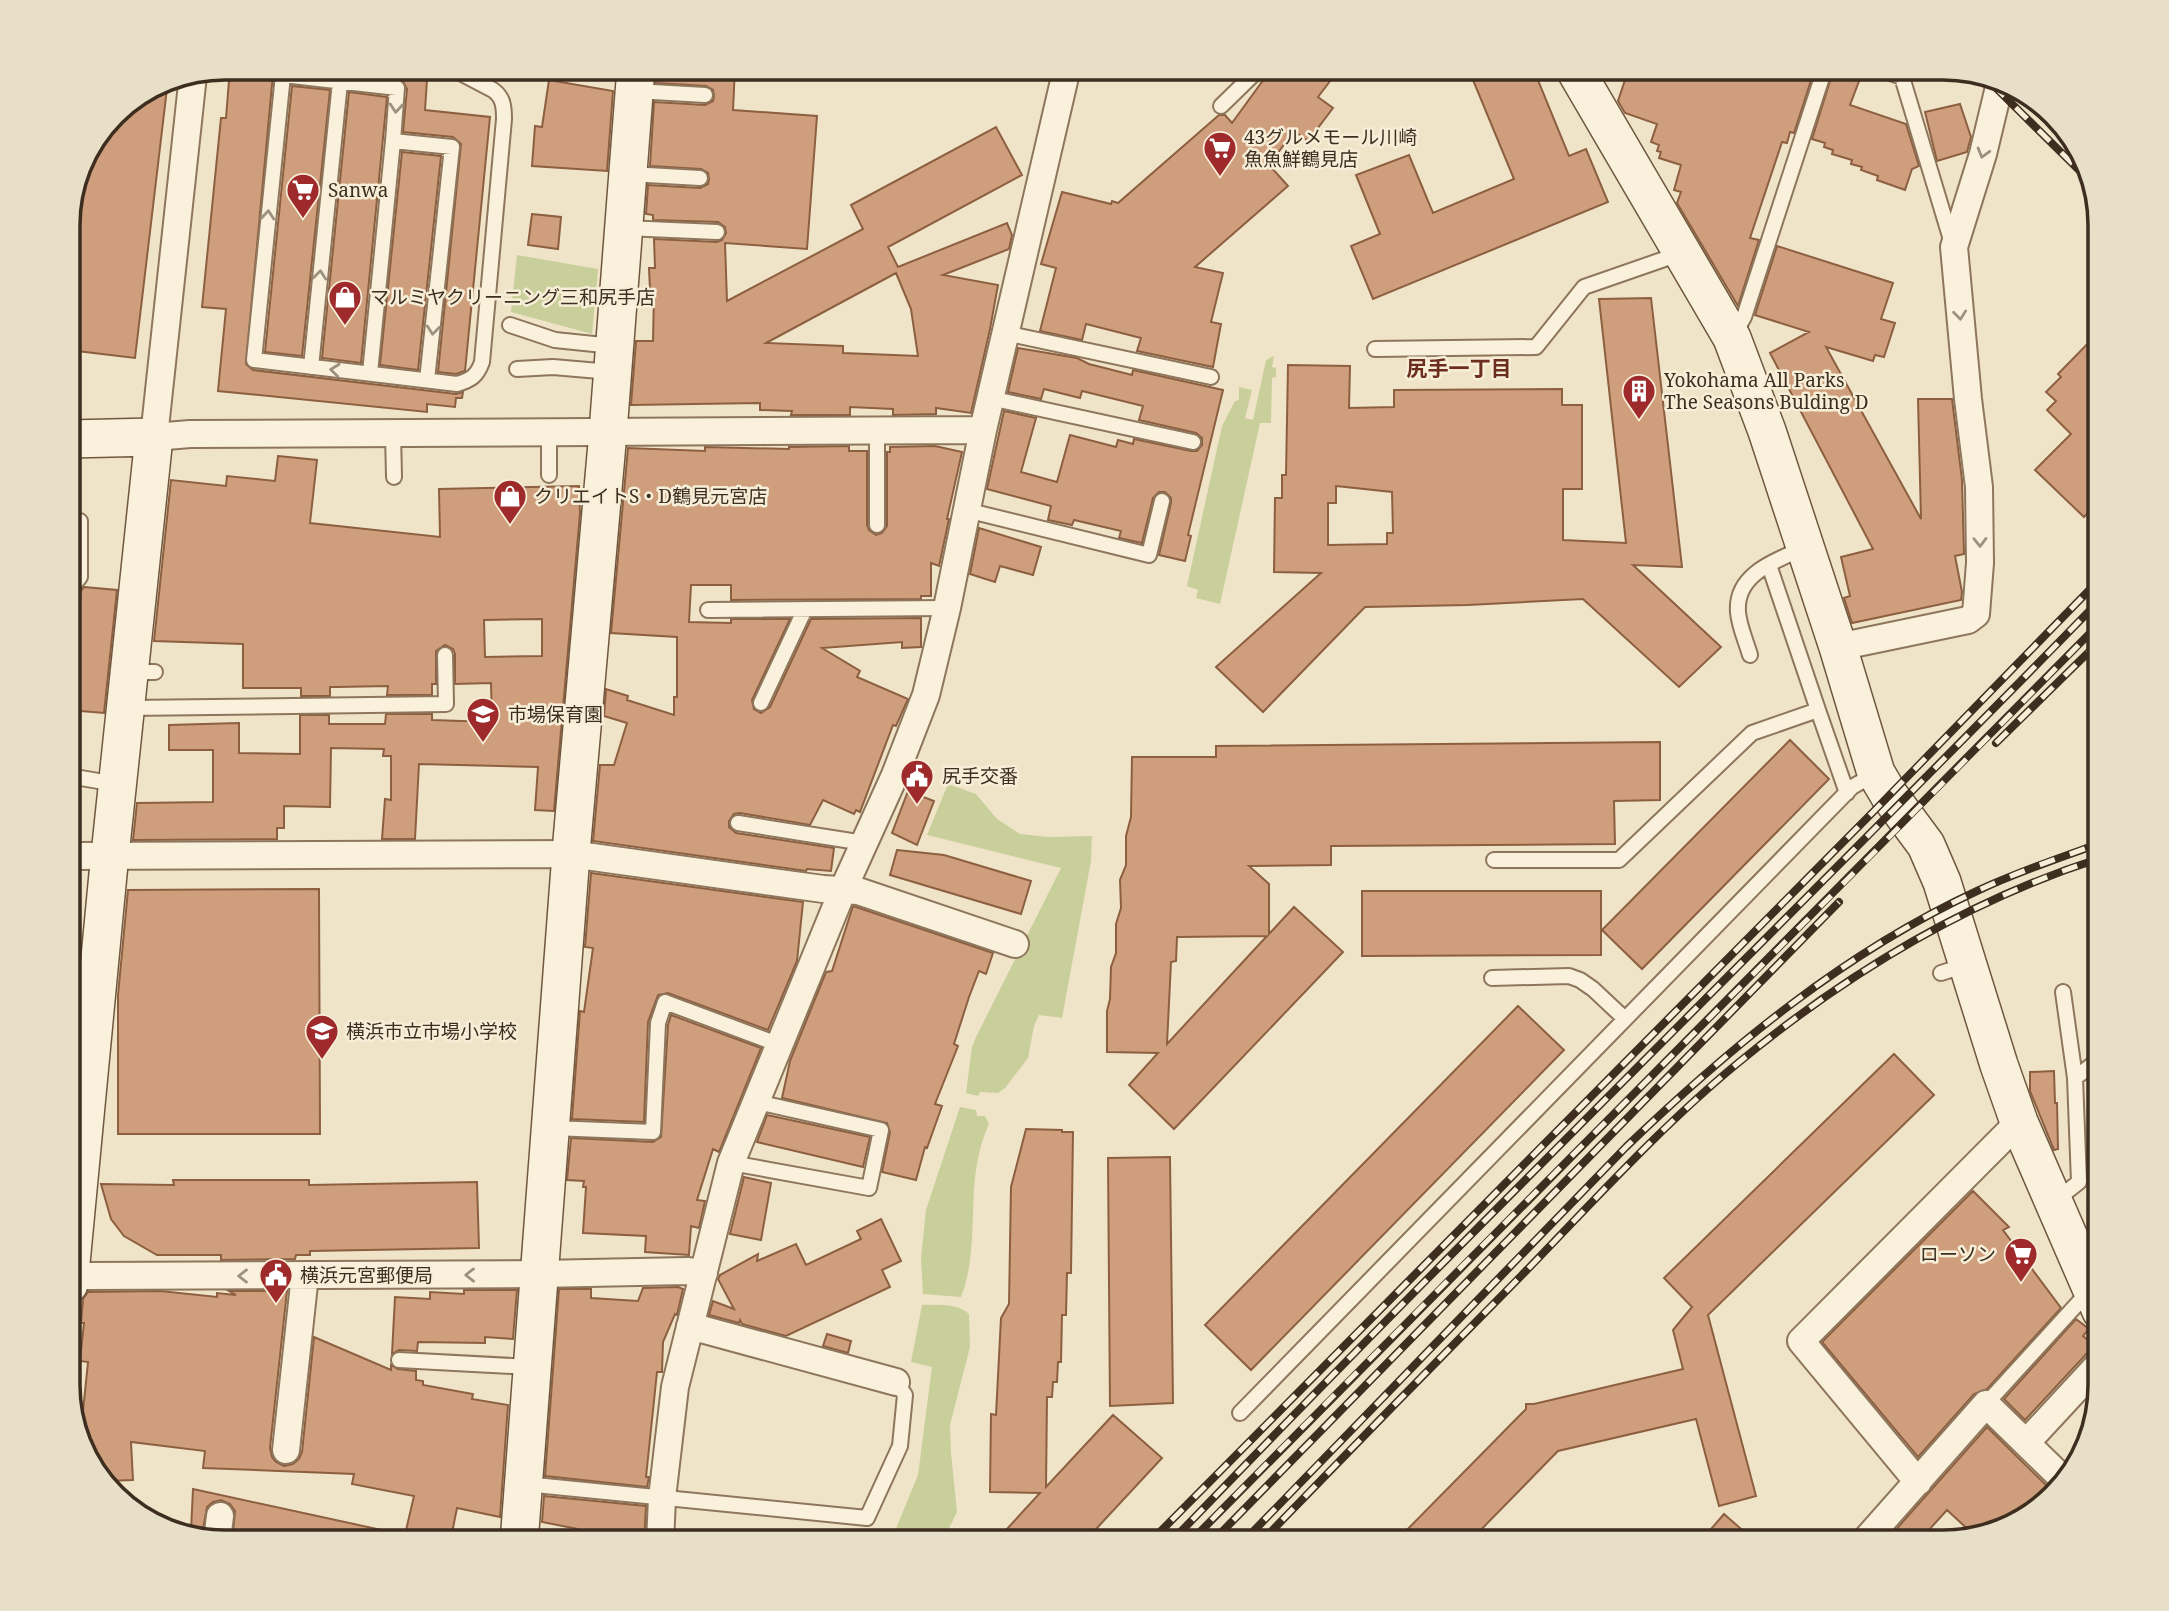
<svg xmlns="http://www.w3.org/2000/svg" width="2169" height="1611" viewBox="0 0 2169 1611" font-family="'Noto Serif','Noto Sans JP',serif">
	<style>
		.green { fill: #c9cf9b }
		.building { fill: #cf9f7d; stroke: #8d5f41; stroke-width: 2; fill-rule: evenodd }
		.lines { fill: none; stroke-linecap: round; stroke-linejoin: round }
		.lane-casing { stroke: #8d765c; stroke-width: 18 }
		.street-casing { stroke: #8d765c; stroke-width: 30 }
		.secondary-casing { stroke: #6f573f; stroke-width: 40 }
		.lane { stroke: #faf1dc; stroke-width: 14 }
		.street { stroke: #faf1dc; stroke-width: 26 }
		.secondary { stroke: #faf1dc; stroke-width: 37 }
		.rail-casing { stroke: #3d2e20; stroke-width: 8 }
		.rail { stroke: #f7eed8; stroke-width: 5; stroke-dasharray: 16; stroke-linecap: butt }
		.oneway { stroke: #9c907e }
		.labels { text-anchor: middle; dominant-baseline: central; stroke-width: 5; stroke-linejoin: round; paint-order: stroke }
		.poi-label { font-size: 19px; fill: #3d2e20; stroke: #f7eed8; text-anchor: start }
		.neighbourhood-label { font-size: 21px; font-weight: bold; fill: #6b2e1e; stroke: #f7eed8 }
		.rim { fill: none; stroke: #3d2e20; stroke-width: 3.5 }
	</style>
	<rect width="100%" height="100%" fill="#f0e4c8"/>
	<path class="green" d="M517,255L598,269L592,334L511,312Z
		M1274,356L1272,367L1276,368V377L1272,378L1271,423H1260L1220,604L1196,598L1198,590L1187,586L1222,426L1235,401L1239,400V387L1252,390L1245,418L1253,420L1266,360Z
		M948,784L976,794L997,819L1020,834L1049,837L1092,836L1091,861L1062,1018L1039,1015L1034,1026L1028,1058L1005,1088L998,1093L980,1092L978,1096L966,1093L972,1047L976,1037L1061,868L927,835Z
		M960,1107L976,1110L977,1116H985L989,1124C962,1183 983,1240 961,1297L923,1294L921,1258L926,1210Z
		M922,1305C937,1305 957,1303 969,1314L970,1347L950,1425L951,1453L957,1512L942,1543H890L918,1475L932,1367L911,1362Z"/>
	<path class="building" d="M230,68H276L273,74L246,364L253,370L456,394L463,392L462,398H456L455,407L427,404V412L218,391L226,309L202,307L221,118H226Z
		M657,68H735L733,110L817,116L807,249L725,243L727,301L863,229L851,205L996,127L1022,175L888,247L898,267L1007,223L1012,235L1009,249L943,275L998,285L990,329L971,413L936,408V414L893,415V409L850,407V415H791L792,411L760,410V403L631,405L636,341H653L654,292L650,290L649,268H655L654,239L717,242L722,240L726,233L725,227L718,222L653,220V215L646,214L648,185L700,188L708,184L709,179L708,173L701,169L650,166L654,102L705,105L713,101L714,96L713,90L706,86L656,83ZM896,273L911,309L918,356L843,353V346L766,343Z
		M1272,68H1278L1290,77L1296,68H1340L1318,97L1333,108L1308,141L1294,131L1269,165L1288,186L1195,267L1223,273L1211,322L1221,324L1213,367L1137,351L1141,338L1086,324L1082,340L1040,331L1056,268L1041,264L1062,192L1111,204L1112,201L1118,203L1219,115H1225L1232,123Z
		M1468,68H1533L1569,156L1586,149L1608,202L1373,299L1351,246L1380,234L1356,175L1409,155L1433,213L1514,179Z
		M1629,68H1815L1794,133L1790,132L1787,143L1782,142L1750,238L1759,240L1738,306L1677,203L1681,192L1674,190L1681,165L1659,158L1661,152L1657,151L1659,145L1651,142L1657,124L1625,113L1618,101Z
		M1834,68L1861,76L1850,105L1906,124L1919,166L1912,169L1905,190L1877,180L1878,176L1861,170L1862,167L1851,164L1852,160L1832,154L1833,150L1824,147L1825,143L1812,139Z
		M341,72L427,80L425,110L490,117L465,371L456,374L438,372L461,144L453,137L403,132L407,89L402,80Z
		M168,80L135,358L69,350V215L85,156L122,108Z
		M549,80L613,91L607,171L532,166L535,126L542,127Z
		M292,86L330,90L302,356L265,352Z
		M349,92L387,97L361,363L322,358Z
		M1960,104L1971,137L1967,152L1937,161L1925,112Z
		M402,152L441,156L418,370L380,365Z
		M532,214L561,217L558,249L528,245Z
		M1777,246L1893,283L1881,319L1895,323L1884,357L1875,355L1873,361L1826,347L1921,519L1918,399H1952L1962,480L1964,554L1955,556L1962,592L1961,600L1852,623L1844,598L1850,596L1841,557L1873,549L1770,353L1809,332L1755,315Z
		M1651,298L1682,567L1633,565L1721,647L1679,687L1583,599L1468,605L1365,607L1263,712L1216,667L1321,573L1274,572L1275,498H1282V475H1286L1288,365L1350,366L1349,408L1394,407V390L1562,389V405H1582V489H1563V540L1626,543L1599,299ZM1336,486L1392,492L1393,533H1387V544L1328,545V503H1336Z
		M2101,330V499L2084,517L2035,470L2071,434L2047,410L2056,401L2046,392L2061,377L2058,374Z
		M1018,348L1077,358L1089,364L1132,375L1133,370L1223,390L1188,535L1191,536L1185,561L1159,555L1171,503V498L1165,492H1159L1153,498L1142,543L1119,538L1121,531L1074,520L1072,525L1048,520L1051,506L987,489L1004,411L1036,418L1021,472L1057,482L1070,435L1116,447L1118,440L1133,444L1134,439L1191,451H1197L1202,445V438L1196,433L1139,420L1143,406L1082,391L1080,398L1044,389L1041,399L1008,392Z
		M849,446V451H867V525L869,530L876,535L882,533L887,526V452H890V447L935,446L962,452L947,519H949L939,566L931,563V596H921V599L731,600V585H691L689,622L731,623V619H790L752,700L754,709L761,713L770,707L811,619L921,618V647L902,648V642L822,648L860,671L857,677L908,699L896,726L893,725L860,812L856,810L854,814L823,800L810,825L740,813L734,814L729,821V827L736,833L834,848L831,871L807,869L806,871L593,841L600,765H614L627,723L604,716L606,689L628,696L627,700L674,715V697H677V637L611,633L628,448L705,451V447L789,449V447Z
		M278,456L317,460L310,523L440,537L439,489L579,486L580,513L554,811L535,810L538,767L419,764L415,839H382L385,799L391,800V756H383L384,749L331,748L330,807L284,806V828H277V839L133,840L137,803L213,802V750H169V725L239,723V753L300,754V715H329V724H385L386,714H432V720L492,722L491,683L455,684V654L453,649L445,645L436,651V684H432V695H387L388,686L337,687H330V696H301V688H243V644L154,641L171,480L226,486L227,476L275,481ZM542,619V656L485,657L484,620Z
		M979,528L1041,547L1033,575L1000,566L995,582L970,574Z
		M84,587L117,590L104,713L69,710L81,591Z
		M1790,740L1829,779L1642,969L1602,930Z
		M1660,742V800L1614,801L1615,844L1331,846V865L1249,866L1269,884V934L1294,907L1343,952L1174,1129L1129,1085L1158,1053L1107,1052V1011L1110,999L1111,967L1116,953V924L1121,908L1120,880L1126,865V836L1131,817L1132,757H1216V746ZM1267,936L1253,951L1167,1044L1171,962L1176,961L1177,937Z
		M908,791L934,801L917,845L892,833Z
		M897,850L944,855L1031,881L1021,914L890,875Z
		M591,873L803,902L797,961L768,1030L668,993L658,995L648,1022L644,1122L572,1119L580,1011L584,1012L593,948L585,947Z
		M319,889L320,1134H118V995L128,890Z
		M1362,891H1601V955L1362,956Z
		M853,906L993,953L986,974L979,971L969,997L954,1044L958,1046L935,1104L942,1106L927,1148L925,1147L916,1180L882,1172L890,1132L887,1123L782,1098L790,1061L826,972L832,971Z
		M1518,1006L1564,1050L1251,1370L1205,1325Z
		M671,1015L761,1048L719,1152L713,1149L697,1200L705,1201L699,1228L691,1226L689,1255L645,1252L646,1236L583,1233L586,1187H583L584,1181L567,1180L571,1138L653,1142L661,1137L668,1025Z
		M1894,1054L1934,1095L1708,1315L1756,1496L1719,1506L1696,1419L1558,1451L1468,1543H1394L1526,1409V1404H1534L1683,1369L1673,1330L1692,1307L1664,1278Z
		M2054,1071L2055,1103H2057L2058,1149L2054,1150L2030,1091V1072Z
		M767,1115L870,1137L863,1167L757,1142Z
		M1026,1129L1062,1130V1132H1073L1071,1273H1067L1066,1315H1062L1061,1362H1058L1057,1382H1053L1052,1397H1047L1046,1487L1113,1415L1162,1458L1083,1543H994L1040,1493L990,1492L991,1414L996,1415L1001,1318L1009,1304L1011,1187Z
		M1170,1157L1173,1403L1110,1406L1108,1158Z
		M744,1177L771,1183L761,1240L730,1234Z
		M173,1180H309V1185L477,1182L479,1248L310,1251V1255H296L295,1259L221,1260V1255H157L124,1236L111,1219L101,1184L174,1185Z
		M1973,1191L2009,1227L2003,1230L2061,1308L1987,1389L1974,1394L1918,1457L1822,1342Z
		M881,1219L901,1261L882,1270L890,1287L786,1336L742,1324L740,1320L739,1323L709,1315L713,1301L734,1309L718,1279L720,1275L758,1254L757,1261L796,1244L806,1265L861,1239L857,1231Z
		M678,1287L683,1289L677,1315L675,1314L663,1342L662,1372H657L646,1477H649L647,1487L545,1476L559,1289H591V1298L638,1301L643,1288Z
		M464,1290H517L513,1339L485,1337V1343L418,1342L417,1351L399,1350L392,1354L395,1297L430,1299V1292L464,1294Z
		M160,1291L217,1297V1293L236,1295L229,1291H287L270,1448L272,1457L276,1462L284,1466L293,1464L299,1459L302,1452L314,1337L391,1370V1365L398,1369L416,1371V1380L423,1381V1385L473,1394L472,1399L508,1405L500,1517L457,1508L450,1543H403L414,1496L352,1484L354,1474L203,1468L205,1451L131,1442L133,1480L106,1481L85,1455L77,1425L76,1411H83L88,1362L80,1361L84,1323H81L83,1299L88,1292Z
		M2076,1319L2089,1329L2083,1336L2097,1347L2089,1351L2025,1420L2004,1399Z
		M827,1334L851,1341L848,1353L823,1346Z
		M1987,1427L2054,1493L2013,1526L1974,1535L1947,1510L1917,1543H1884Z
		M193,1489L400,1534V1543H232L235,1511L230,1504L221,1500L213,1502L207,1507L202,1535L191,1531Z
		M544,1496L646,1506L644,1543H576L578,1529L542,1522Z
		M1724,1514L1757,1543H1699Z"/>
	<g class="lines">
		<defs>
			<path id="lane" d="M1876,68L1902,77L1952,243
				M635,91L705,95
				M1221,106L1260,68
				M629,174L700,178
				M625,228L717,232
				M510,325L555,340L613,346
				M1005,333L1211,377
				M1733,337L1744,317L1825,68
				M1375,349L1536,347L1584,287L1682,253
				M311,367L340,82
				M517,369L553,367L611,372
				M370,373L393,141
				M427,380L452,147L393,141L397,88L283,75L254,360L457,384C471,380 477,376 482,362L504,119C504,106 503,97 493,90L451,68
				M990,398L1193,442
				M877,431V525
				M549,432V475
				M393,433L394,477
				M966,510L1149,555L1162,501
				M69,590L80,577V521
				M708,610L947,608
				M1750,655C1746,641 1739,626 1738,612C1735,574 1775,561 1804,548
				M131,672H155
				M761,703L805,609
				M127,708L446,704L445,655
				M1818,710L1847,793
				M69,776L116,784
				M738,823L864,843
				M1494,860H1619L1752,733L1818,710L1769,565
				M1941,973L1966,965
				M1492,978L1569,976L1580,980L1593,989L1625,1019
				M69,991L95,994
				M2075,1078L2101,1058
				M552,1128L653,1132L658,1023L665,1002L780,1045
				M731,1163L869,1188L881,1130L757,1102
				M2056,1200L2079,1182L2075,1078L2063,992
				M399,1360L531,1367
				M1986,1404L2090,1290
				M1240,1413L1852,787L1875,774
				M525,1484L867,1518L900,1446L905,1395L896,1382"/>
			<path id="street" d="M193,75L154,437L190,434L983,430
				M1838,647L1968,620L1976,614L1980,563L1979,487L1968,399L1954,247L1983,154L1999,87
				M69,856L571,854L823,889L858,891L1015,944
				M69,1272L86,1276L539,1274L687,1271L704,1273
				M690,1326L896,1382
				M2026,1443L2101,1362
				M286,1450L305,1275
				M1918,1482L1801,1341L2019,1122
				M217,1540L220,1516
				M660,1543L662,1498L675,1387L731,1163L842,892L895,775L926,695L947,608L983,430L1067,68
				M1863,1543L1986,1404L2067,1483"/>
			<path id="secondary" d="M1574,68L1732,338L1767,431L1838,647L1876,773L1889,795L1926,845L1942,882L1999,1065L2019,1122L2101,1311
				M69,1284L108,874L154,437L69,439
				M519,1543L572,841L608,432L636,68"/>
		</defs>
		<use href="#lane" class="lane-casing"/>
		<use href="#street" class="street-casing"/>
		<use href="#secondary" class="secondary-casing"/>
		<use href="#lane" class="lane"/>
		<use href="#street" class="street"/>
		<use href="#secondary" class="secondary"/>
		<defs>
			<path id="rail" d="M1993,85L2091,182
				M1996,743L2101,640
				M1149,1543L1874,811L2101,578
				M1170,1543C1476,1224 1793,915 2101,599
				M1189,1543C1491,1234 1799,931 2101,622
				M1211,1543L1839,902
				M1242,1543L1626,1147C1730,1047 1845,952 1977,891C2017,872 2059,858 2101,843
				M1260,1543C1347,1453 1434,1364 1522,1275C1592,1203 1660,1127 1738,1063C1845,975 1968,900 2101,858"/>
		</defs>
		<use href="#rail" class="rail-casing"/>
		<use href="#rail" class="rail"/>
	</g>
	<defs><path id="oneway-chevron" d="M-2-3.5L2.5 0L-2 3.5" fill="none" stroke-width="1.6" stroke-linecap="round" stroke-linejoin="round" transform="scale(1.75)"/></defs>
	<g class="oneway">
		<use href="#oneway-chevron" transform="translate(396 108) rotate(95)"/>
		<use href="#oneway-chevron" transform="translate(1983 153) rotate(106)"/>
		<use href="#oneway-chevron" transform="translate(268 215) rotate(-85)"/>
		<use href="#oneway-chevron" transform="translate(320 275) rotate(-84)"/>
		<use href="#oneway-chevron" transform="translate(1960 315) rotate(84)"/>
		<use href="#oneway-chevron" transform="translate(433 330) rotate(96)"/>
		<use href="#oneway-chevron" transform="translate(335 370) rotate(-174)"/>
		<use href="#oneway-chevron" transform="translate(1980 542) rotate(89)"/>
		<use href="#oneway-chevron" transform="translate(470 1275) rotate(180)"/>
		<use href="#oneway-chevron" transform="translate(243 1276) rotate(180)"/>
	</g>
	<defs>
		<symbol id="supermarket-pin" viewBox="-11 -11 22 30"><path d="M0 17L-7.5 6A9.5 9.5 0 1 1 7.5 6Z" fill="#9e2a2b" stroke="#f7eed8"/><path d="M-6-5.5h2.5l.6 2H6L4.5 2H-2.5L-4.4-4H-6ZM-1.5 3.2a1.3 1.3 0 1 0 .1 0ZM3 3.2a1.3 1.3 0 1 0 .1 0Z" fill="#fff"/></symbol>
		<symbol id="shop-pin" viewBox="-11 -11 22 30"><path d="M0 17L-7.5 6A9.5 9.5 0 1 1 7.5 6Z" fill="#9e2a2b" stroke="#f7eed8"/><path d="M-5-2.5h2.3a2.7 3.5 0 0 1 5.4 0H5L5.5 6h-11ZM-1.5-2.5h3a1.5 2.3 0 0 0-3 0Z" fill="#fff"/></symbol>
		<symbol id="building-pin" viewBox="-11 -11 22 30"><path d="M0 17L-7.5 6A9.5 9.5 0 1 1 7.5 6Z" fill="#9e2a2b" stroke="#f7eed8"/><path d="M-4-6H4V6H1V3H-1V6H-4ZM-2.5-4.3h1.7v1.8h-1.7ZM.8-4.3h1.7v1.8H.8ZM-2.5-1h1.7V.8h-1.7ZM.8-1h1.7V.8H.8Z" fill="#fff"/></symbol>
		<symbol id="school-pin" viewBox="-11 -11 22 30"><path d="M0 17L-7.5 6A9.5 9.5 0 1 1 7.5 6Z" fill="#9e2a2b" stroke="#f7eed8"/><path d="M0-5L7-2L0 1L-7-2ZM-4 1L0 2.5L4 1V4Q0 6-4 4Z" fill="#fff"/></symbol>
		<symbol id="civic-pin" viewBox="-11 -11 22 30"><path d="M0 17L-7.5 6A9.5 9.5 0 1 1 7.5 6Z" fill="#9e2a2b" stroke="#f7eed8"/><path d="M-.6-6.5H3V-4.5H.6V-3L4-1V1h2V6H-6V1h2V-1L-.6-3ZM-1.2 2.5V6h2.4V2.5Z" fill="#fff"/></symbol>
	</defs>
	<g fill-rule="evenodd">
		<use href="#supermarket-pin" x="1201" y="129" width="38" height="52"/>
		<use href="#supermarket-pin" x="284" y="171" width="38" height="52"/>
		<use href="#shop-pin" x="326" y="278" width="38" height="52"/>
		<use href="#building-pin" x="1620" y="372" width="38" height="52"/>
		<use href="#shop-pin" x="491" y="477" width="38" height="52"/>
		<use href="#school-pin" x="464" y="695" width="38" height="52"/>
		<use href="#civic-pin" x="898" y="757" width="38" height="52"/>
		<use href="#school-pin" x="303" y="1012" width="38" height="52"/>
		<use href="#supermarket-pin" x="2002" y="1235" width="38" height="52"/>
		<use href="#civic-pin" x="257" y="1256" width="38" height="52"/>
	</g>
	<g class="labels">
		<g class="poi-label">
			<text x="1244" y="137">43グルメモール川崎<tspan x="1244" dy="22">魚魚鮮鶴見店</tspan></text>
			<text x="328" y="190">Sanwa</text>
			<text x="370" y="297">マルミヤクリーニング三和尻手店</text>
			<text x="1664" y="380">Yokohama All Parks<tspan x="1664" dy="22">The Seasons Bulding D</tspan></text>
			<text x="534" y="496">クリエイトS・D鶴見元宮店</text>
			<text x="508" y="714">市場保育園</text>
			<text x="942" y="776">尻手交番</text>
			<text x="346" y="1031">横浜市立市場小学校</text>
			<text x="1996" y="1254" text-anchor="end">ローソン</text>
			<text x="300" y="1275">横浜元宮郵便局</text>
		</g>
		<g class="neighbourhood-label">
			<text x="1459" y="368">尻手一丁目</text>
		</g>
	</g>
	<path d="M0 0H2169V1611H0ZM225 80H1943A145 145 0 0 1 2088 225V1385A145 145 0 0 1 1943 1530H225A145 145 0 0 1 80 1385V225A145 145 0 0 1 225 80Z" fill="#e8dfc9" fill-rule="evenodd"/>
	<path class="rim" d="M225 80H1943A145 145 0 0 1 2088 225V1385A145 145 0 0 1 1943 1530H225A145 145 0 0 1 80 1385V225A145 145 0 0 1 225 80Z"/>
</svg>
